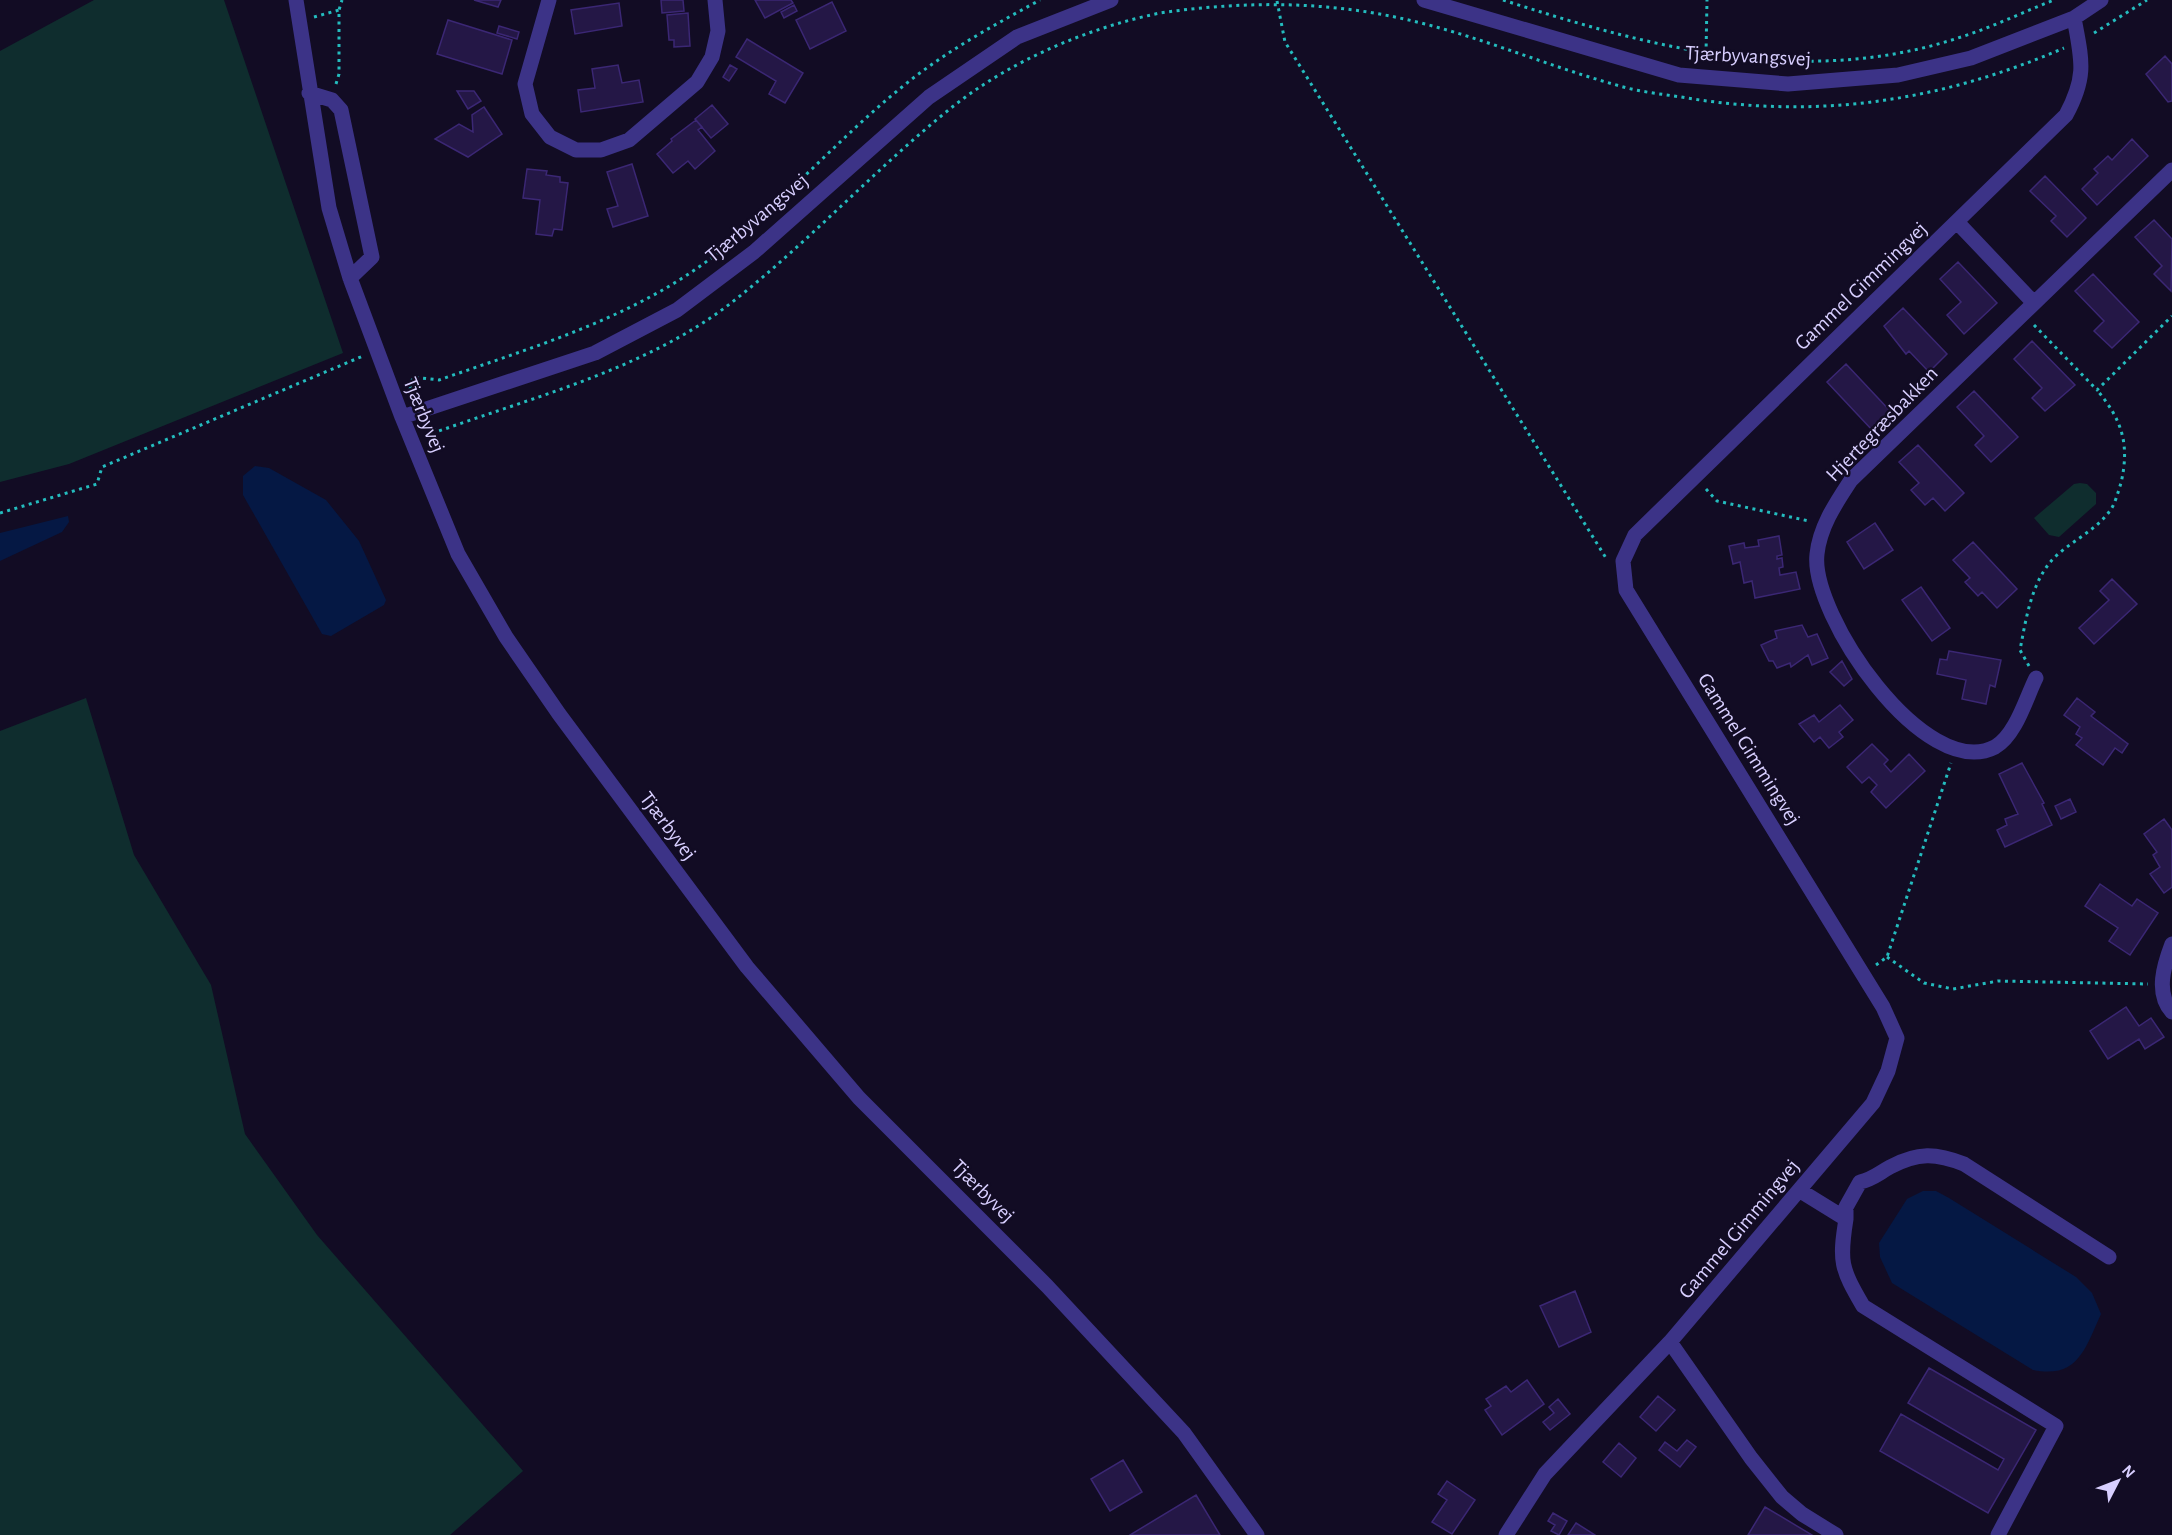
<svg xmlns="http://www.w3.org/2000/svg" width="2172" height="1535" viewBox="0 0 2172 1535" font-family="'Alegreya Sans',sans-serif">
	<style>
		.green { fill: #0f2d2e }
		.water { fill: #051844 }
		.building { fill: #241746; stroke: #3b2774; stroke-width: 1.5 }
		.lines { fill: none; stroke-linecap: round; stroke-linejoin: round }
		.path { stroke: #24bcbe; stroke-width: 3; stroke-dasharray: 3 4.5; stroke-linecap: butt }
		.minor { stroke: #3c3387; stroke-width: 15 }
		.labels { text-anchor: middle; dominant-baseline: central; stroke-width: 5; stroke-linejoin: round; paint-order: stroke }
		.street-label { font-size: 21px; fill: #d8cfff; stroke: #120c24 }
	</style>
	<rect width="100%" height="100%" fill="#120c24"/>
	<path class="green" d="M94,0H224L343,353L69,464L0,482V51Z
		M2080,483L2087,484L2096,493V504L2059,537L2049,535L2034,518L2074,484Z
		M86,698L134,855L211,985L245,1134L317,1235L523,1471L450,1535H0V731Z"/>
	<path class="water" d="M255,466L269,468L326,500L359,541L386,600L384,605L331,636L322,634L243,495V476Z
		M68,516L69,522L62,532L0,561V533Z
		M1923,1191H1936L1949,1198L2076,1277L2092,1293L2101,1314C2085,1349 2078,1379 2033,1370L1892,1283L1880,1257L1879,1243L1907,1199Z"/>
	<path class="building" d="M474,0H501L498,7Z
		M661,0H683L684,11L662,13Z
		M755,0H791L793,3L765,18Z
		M832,2L846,31L810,49L796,20Z
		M619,3L622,26L575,34L571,10Z
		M794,5L797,11L784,18L781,12Z
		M688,13L690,46L674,47V40H669L667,15Z
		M448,20L512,40L502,74L437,54Z
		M499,26L519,32L517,39L497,33Z
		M747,39L803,73L785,103L769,94L776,81L736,57Z
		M2165,56L2172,64V101L2168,102L2146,74Z
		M618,65L622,83L639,80L643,102L581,112L578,90L595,88L592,69Z
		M730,65L737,69L729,81L723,77Z
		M457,91H474L481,101L468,109Z
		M712,105L728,124L711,138L695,119Z
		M484,107L502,134L468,157L435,139L459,124L473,132L472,115Z
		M696,120L702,127L698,130L715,151L695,169L688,161L673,173L657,154L672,141L671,139Z
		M2132,139L2148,156L2097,205L2082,189L2098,173L2094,169L2108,156L2112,160Z
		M632,164L648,216L613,227L607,209L618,206L607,172Z
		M527,169L547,171L546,175L560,177V182L568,183L562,230L554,229L552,236L536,234L540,200L523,198Z
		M2045,176L2086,218L2067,237L2051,221L2056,216L2030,191Z
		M2154,220L2172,239L2171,291L2154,274L2162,266L2135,237Z
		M1958,262L1997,303L1964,334L1947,315L1961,302L1940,279Z
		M2093,274L2139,322L2112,348L2094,331L2104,321L2075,291Z
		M1903,308L1947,354L1929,372L1909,351L1906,354L1884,326Z
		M2032,341L2075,385L2045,411L2032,398L2042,388L2014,359Z
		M1846,364L1892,413L1873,431L1827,382Z
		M1974,391L2018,437L1991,462L1975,445L1984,436L1957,407Z
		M1918,445L1964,493L1945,511L1933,498L1925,505L1911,490L1919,483L1899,462Z
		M1875,523L1893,550L1864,569L1847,542Z
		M1779,536L1782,555L1777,556V559L1782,558L1783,567L1779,568L1780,575L1796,572L1800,589L1755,598L1752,581L1744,583L1740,562L1733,564L1729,546L1744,543L1745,548L1759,546L1758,540Z
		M1973,542L2017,589L1997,608L1982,592L1978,596L1965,582L1970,578L1953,560Z
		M2112,579L2137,604L2094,644L2079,628L2109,600L2100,591Z
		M1921,587L1950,628L1932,641L1902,600Z
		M1802,625L1808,637L1817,634L1828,658L1812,665L1808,655L1791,667L1790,663L1777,668L1773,661H1769L1761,645L1777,638L1775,631Z
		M1949,651L2001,660L1995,687L1990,685L1986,704L1962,699L1966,680L1937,674L1940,659L1947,660Z
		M1842,661L1852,679L1844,686L1830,672Z
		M2077,698L2095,712L2091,716L2128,744L2122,753L2115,748L2103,765L2076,745L2082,738L2076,734L2080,727L2064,715Z
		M1840,705L1853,720L1839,732L1843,737L1829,748L1820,737L1814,742L1799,724L1814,715L1819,722Z
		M1872,744L1888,760L1884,764L1891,772L1909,754L1925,771L1886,808L1871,792L1877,785L1869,777L1862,783L1847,767Z
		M2022,763L2044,803L2042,804L2052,825L2005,847L1997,830L2007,825L2005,819L2018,814L1999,774Z
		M2070,799L2076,812L2061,819L2055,806Z
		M2164,819L2172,830V887L2164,893L2150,874L2160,867L2153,855L2157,852L2144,834Z
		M2100,884L2132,906L2137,899L2158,913L2130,955L2109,941L2118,928L2085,906Z
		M2126,1007L2139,1026L2151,1018L2164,1037L2145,1049L2139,1039L2108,1059L2090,1031Z
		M1575,1291L1591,1332L1559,1347L1540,1306Z
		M1929,1368L2036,1430L1988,1513L1880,1451L1901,1414L1998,1470L2004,1459L1908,1403Z
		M1527,1380L1544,1404L1502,1435L1485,1410L1491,1406L1486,1399L1506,1386L1511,1392Z
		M1658,1396L1675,1410L1656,1431L1640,1417Z
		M1558,1399L1570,1414L1550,1430L1543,1422L1554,1413L1549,1407Z
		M1687,1440L1696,1447L1680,1467L1659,1450L1665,1442L1677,1451Z
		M1619,1443L1636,1458L1621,1477L1603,1462Z
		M1123,1460L1142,1492L1110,1511L1091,1479Z
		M1447,1481L1475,1500L1452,1534L1432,1522L1447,1500L1438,1494Z
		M1196,1495L1220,1535H1130Z
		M1765,1507L1812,1535H1748Z
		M1553,1513L1567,1521L1559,1535L1551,1531L1555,1525L1548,1521Z
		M1576,1523L1595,1535H1568Z"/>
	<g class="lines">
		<path class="path" d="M1503,0C1652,48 1806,89 1961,37C1993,27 2023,12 2054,0
			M1277,1L1285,42L1606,558
			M314,17L339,10
			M2094,33L2147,0
			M1706,54L1707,0
			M336,84L339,74V10L342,0
			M2034,325L2097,390L2172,316
			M410,389L413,377L439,380C536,346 637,317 719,252C787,199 844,132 912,79C952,48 996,24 1040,0
			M425,426L439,431C537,396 647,368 731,303C808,243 875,169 951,108C1010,61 1087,28 1160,13C1250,0 1337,1 1425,24C1491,41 1554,68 1620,86C1640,92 1661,94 1681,97C1816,120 1939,102 2064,48
			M1706,489L1717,501L1809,521
			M0,513L97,484L102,467L363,356
			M2029,666L2020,650C2026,619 2031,584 2052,560C2069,542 2094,532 2109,512C2115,505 2118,492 2121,483C2130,444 2122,420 2097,390
			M1887,957L1924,983L1953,989L1998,981L2148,984
			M1876,965L1887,957L1951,763"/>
		<path class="minor" d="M296,0L329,208L350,278L402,417L458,554L506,637L559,714L747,967L859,1098L1047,1286L1184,1433L1257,1535
			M549,0L525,84L532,114L550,137L576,150H601L629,140L697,82L712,57L718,31L715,0
			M1424,0L1679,75L1788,84L1898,75L1971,58L2074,18L2101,0
			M309,93L332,100L341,110L372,257L350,278
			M1957,222L2033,302
			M402,417L595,353L677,310L754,252L929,97L1017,37L1111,0
			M2036,678C2026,698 2016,735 1995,747C1925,783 1810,614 1817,554C1820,526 1836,503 1851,480L2172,170
			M2172,944C2164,965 2155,993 2172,1012
			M1799,1190L1846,1219C1839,1262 1841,1268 1863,1306L2056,1426L1998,1535
			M1846,1219V1207L1860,1182C1873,1179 1879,1173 1890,1167C1918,1152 1936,1153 1964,1164L2109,1257
			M1670,1342L1751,1458L1782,1497L1802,1514L1836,1535
			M1506,1535L1545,1474L1670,1342L1873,1103L1888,1071L1897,1038L1883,1007L1626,590L1623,561L1635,535L2066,115C2087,76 2082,61 2074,18"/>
	</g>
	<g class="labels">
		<g class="street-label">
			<text transform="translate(1748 56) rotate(3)">Tjærbyvangsvej</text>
			<text transform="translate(757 218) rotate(-40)">Tjærbyvangsvej</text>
			<text transform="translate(1861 286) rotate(-44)">Gammel Gimmingvej</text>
			<text transform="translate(424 415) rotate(68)">Tjærbyvej</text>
			<text transform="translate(1882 424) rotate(-46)">Hjertegræsbakken</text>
			<text transform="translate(1749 749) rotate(58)">Gammel Gimmingvej</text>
			<text transform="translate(668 826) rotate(53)">Tjærbyvej</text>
			<text transform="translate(983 1191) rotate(45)">Tjærbyvej</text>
			<text transform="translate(1739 1229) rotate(-50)">Gammel Gimmingvej</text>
		</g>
	</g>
	<g transform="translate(2118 1481) rotate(48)" stroke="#120c24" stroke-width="4.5" paint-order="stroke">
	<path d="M0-4.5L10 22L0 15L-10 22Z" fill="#d8cfff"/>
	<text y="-9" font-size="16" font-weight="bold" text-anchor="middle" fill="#d8cfff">N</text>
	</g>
</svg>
